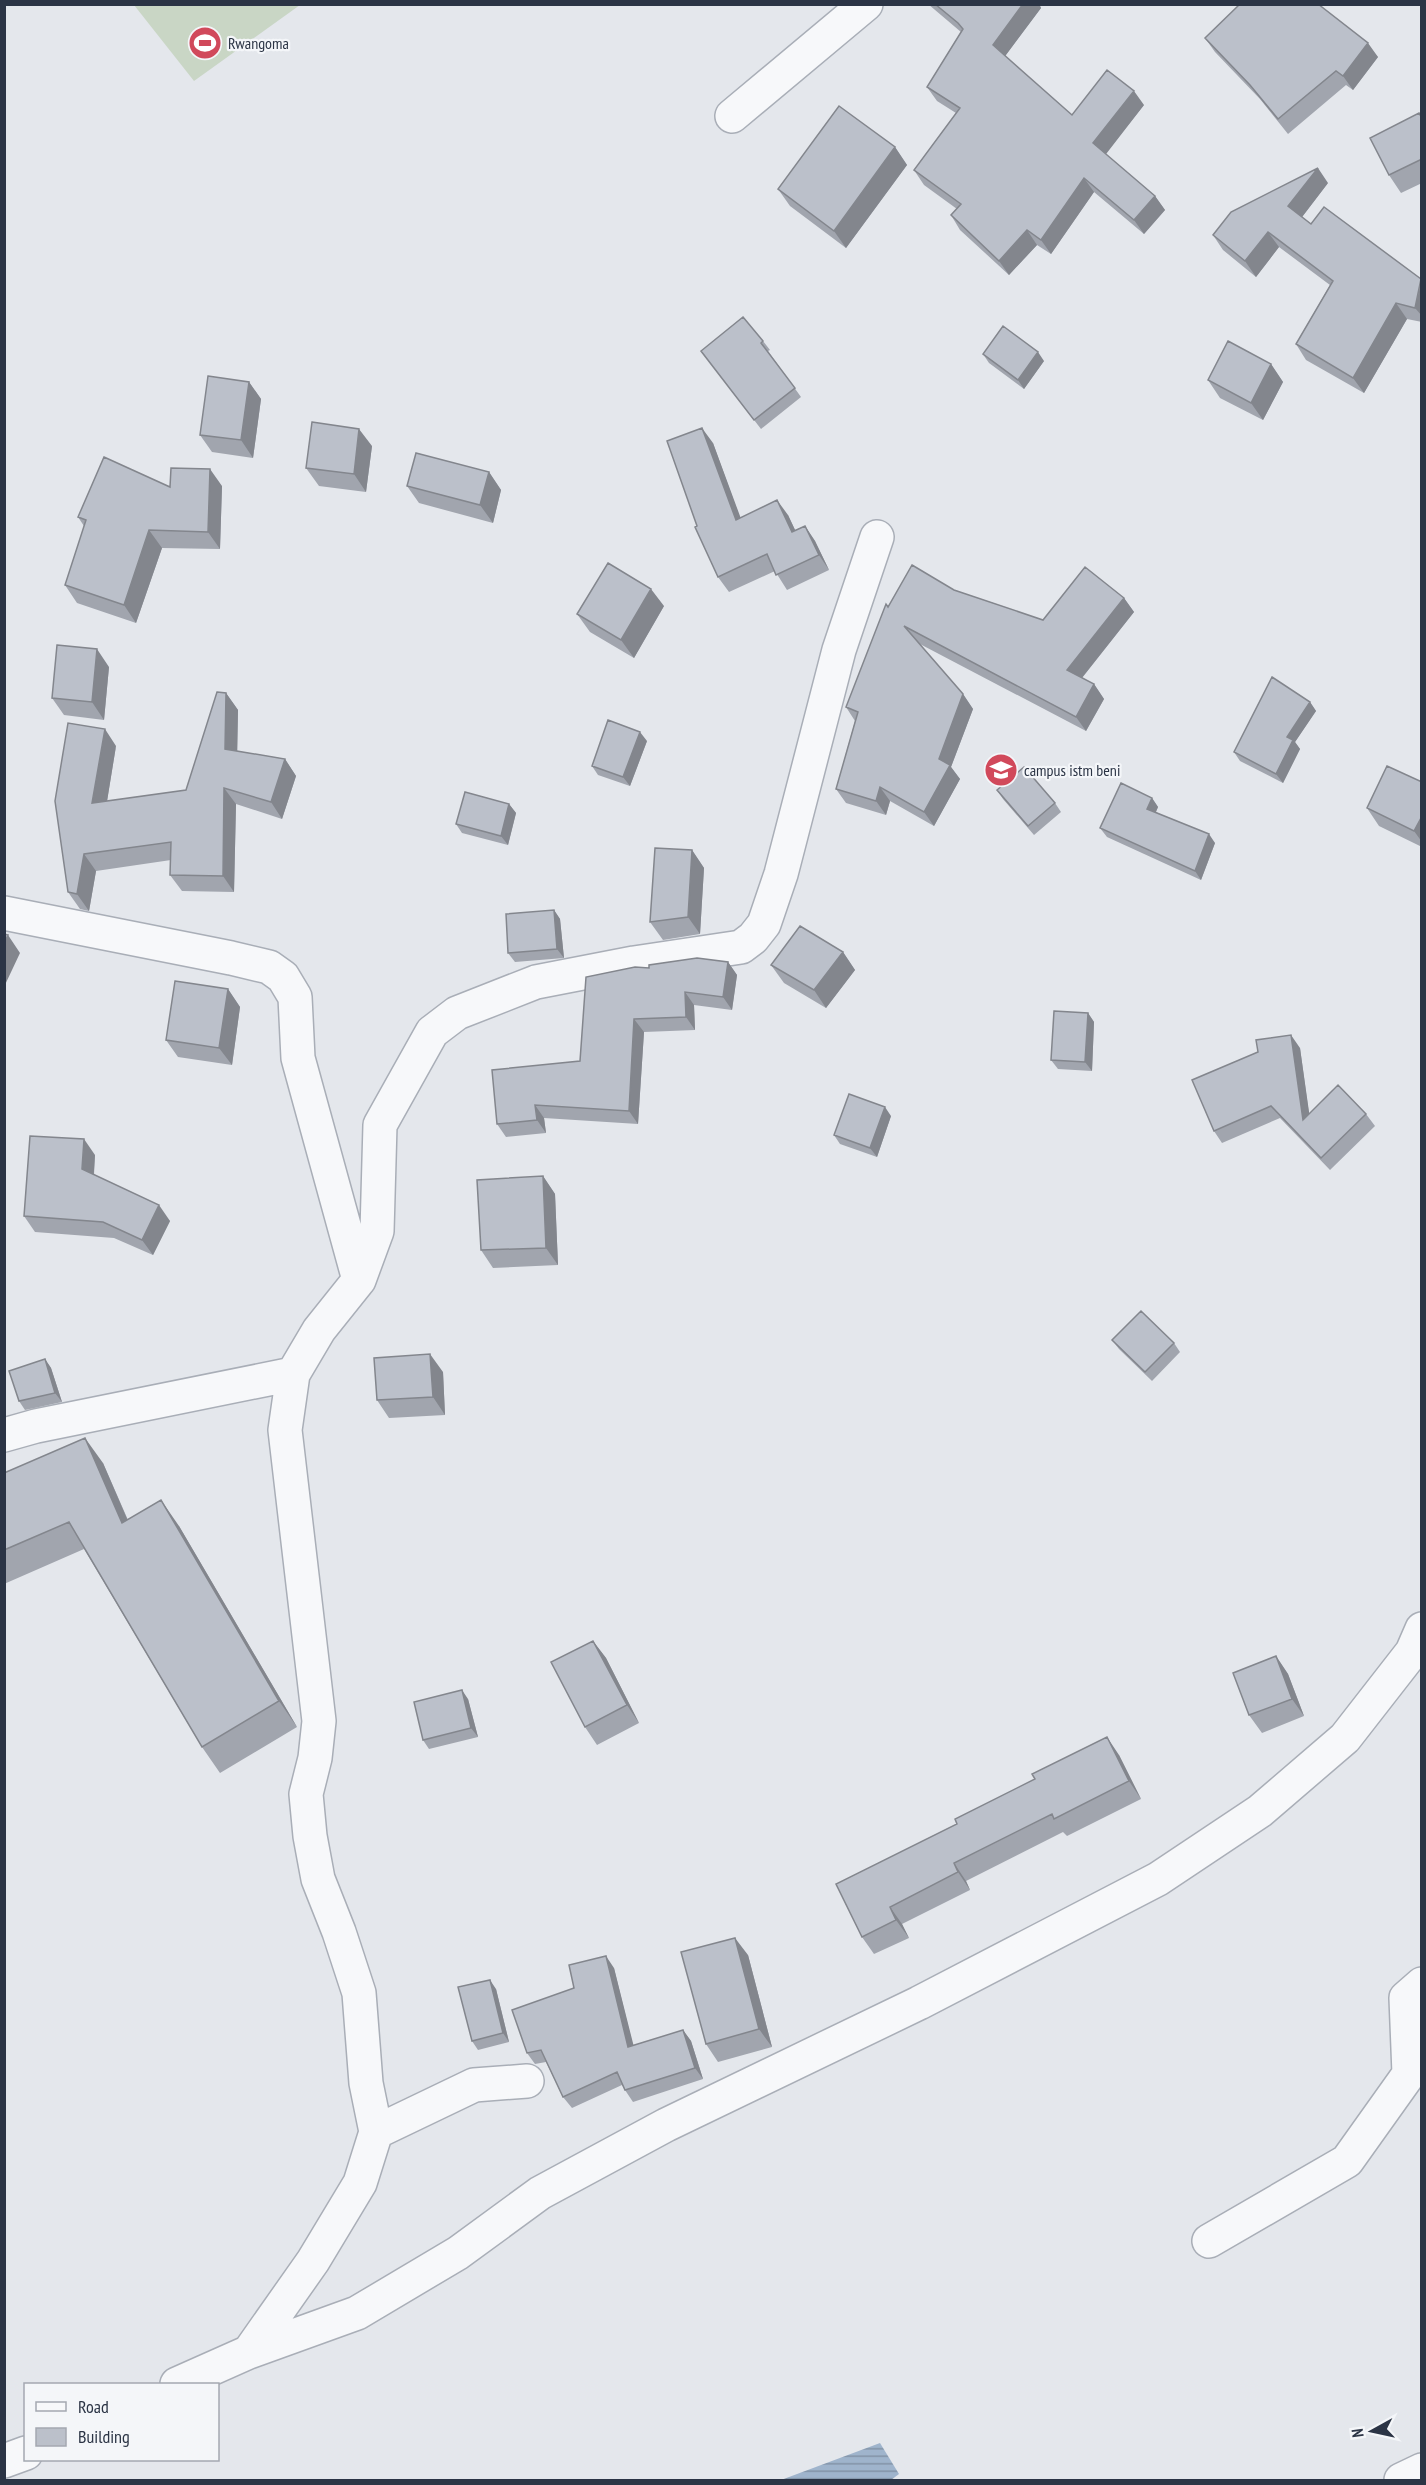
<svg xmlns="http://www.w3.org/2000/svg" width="1426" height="2485" viewBox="0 0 1426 2485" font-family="'PT Sans Narrow',sans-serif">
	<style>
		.pitch { fill: #c9d6c5 }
		.water { fill: url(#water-rules) }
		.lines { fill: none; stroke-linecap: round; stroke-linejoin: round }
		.street-casing { stroke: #a9aeb7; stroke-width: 36 }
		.street { stroke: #f7f8fa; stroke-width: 33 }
		.wall { fill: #a1a5ae }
		.shaded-wall { fill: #83868d }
		.building { fill: #bbc0ca; stroke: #83868d; stroke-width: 1.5 }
		.labels { text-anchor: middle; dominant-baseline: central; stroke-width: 4.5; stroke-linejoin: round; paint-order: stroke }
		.poi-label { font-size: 16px; fill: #2b3445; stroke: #f4f6f9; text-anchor: start }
	</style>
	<defs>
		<pattern id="water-rules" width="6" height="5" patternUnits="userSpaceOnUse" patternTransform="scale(1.5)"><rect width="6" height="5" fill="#9fb4cc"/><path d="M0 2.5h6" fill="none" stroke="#8293a7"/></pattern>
	</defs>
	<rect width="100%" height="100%" fill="#e4e7ec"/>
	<path class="pitch" d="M134,5H300L194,81Z"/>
	<path class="water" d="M880,2443L899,2474L891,2480H781Z"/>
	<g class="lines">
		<defs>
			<path id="street" d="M732,116L866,4
				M4,913L231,958L269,967L283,977L295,997L298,1058L359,1280
				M4,1435L36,1426L293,1374
				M376,2132L474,2085L527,2081
				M1209,2241L1347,2161L1409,2074L1406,1998L1422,1984
				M249,2352L313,2261L360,2183L376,2132L366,2083L359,1993L339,1932L318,1879L310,1836L306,1794L315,1758L319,1721L285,1430L293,1374L319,1330L359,1280L377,1231L380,1125L432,1032L457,1013L536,982L634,963L741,947L753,938L764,924L781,874L839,650L877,537
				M177,2384L249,2352L357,2313L458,2253L540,2193L666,2125L919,2003L1158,1879L1260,1811L1345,1738L1412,1652L1422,1629
				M4,2461L26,2453
				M1401,2480L1422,2470"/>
		</defs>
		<use href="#street" class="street-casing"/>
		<use href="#street" class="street"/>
	</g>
	<path class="wall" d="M928,4H1039L1041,8L1005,56L1072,115L1144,105L1105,154L1155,196L1165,210L1144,234L1094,192L1051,254L1037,245L1009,275L960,230L951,215L957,209L924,185L914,170L956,113L937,101L927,87L961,32Z
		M1235,4H1318L1378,57L1353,90L1346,85L1288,134L1260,99L1215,52L1205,38L1238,7Z
		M1419,113L1422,117V183L1401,193L1389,175Z
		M895,147L907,165L846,248L790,206L778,189Z
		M1328,183L1302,217L1311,224L1422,279V322L1407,319L1364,393L1306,360L1296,344L1330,285L1279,247L1256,277L1223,250L1213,235Z
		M763,341L770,350L768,351L801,397L761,429L701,351Z
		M983,354L1044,361L1024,389L989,363Z
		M1271,364L1283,382L1263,420L1220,398L1208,380Z
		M249,382L261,399L253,458L212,452L200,435Z
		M713,443L740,518L788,515L795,530L805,526L815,541L829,570L787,590L775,571L729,592L718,577L697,526Z
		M372,446L366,492L319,486L306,468Z
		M489,472L501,490L493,523L419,503L407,486Z
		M222,486L220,549L162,548L136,623L77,603L65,585L84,526L78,517L170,487Z
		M954,590L1043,620L1124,598L1134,612L1082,678L1094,684L1104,699L1086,731L918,643L963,694L973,709L951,767L960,779L934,826L890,801L886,815L846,803L836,789L855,721L846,707L888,607Z
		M664,606L634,658L590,632L577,614Z
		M109,667L104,720L64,715L52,698Z
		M226,693L238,710L237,751L285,759L296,776L282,819L236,804L234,892L182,891L170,875L171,860L96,871L89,911L80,909L68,892L116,746L107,801L186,790Z
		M1310,702L1316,711L1295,742L1300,749L1283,783L1240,761L1234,752Z
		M647,741L630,786L598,775L592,766Z
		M1422,782V847L1379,826L1367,808Z
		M997,790L1055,803L1061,812L1034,835L1003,799Z
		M1152,798L1158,807L1156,812L1215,843L1201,880L1107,837L1100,828Z
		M509,804L516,813L508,845L462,833L456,824Z
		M692,850L704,868L700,934L663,940L650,922Z
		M554,910L560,919L564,958L515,962L508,953Z
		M843,952L855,970L826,1008L784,983L771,965Z
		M728,962L737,975L732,1010L694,1005L695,1030L644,1032L638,1124L544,1118L546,1133L506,1137L497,1124L580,1061L649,968Z
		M228,989L240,1007L232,1065L178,1057L166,1040Z
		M1088,1013L1094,1022L1092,1071L1058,1069L1051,1060Z
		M1300,1048L1309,1114H1366L1375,1126L1330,1170L1280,1118L1222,1143L1214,1131Z
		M891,1116L877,1157L840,1144L834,1135Z
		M95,1155L94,1175L170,1221L153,1255L114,1238L35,1232L24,1216Z
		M543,1176L555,1194L558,1265L493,1268L481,1250Z
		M1112,1340L1174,1343L1180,1352L1152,1381L1119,1349Z
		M45,1359L51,1368L62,1402L25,1410L19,1401Z
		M443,1372L445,1415L389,1418L377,1400Z
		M103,1463L128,1520L179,1526L297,1727L220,1773L202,1747L84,1549L4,1584V1473Z
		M593,1641L606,1658L639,1723L597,1745L585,1727Z
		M1276,1656L1288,1674L1304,1716L1262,1733L1249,1715Z
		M468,1699L478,1737L429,1749L423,1740Z
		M1119,1755L1141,1799L1067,1836L1063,1832L966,1881L970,1890L902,1924L909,1938L874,1954L862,1937L836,1884Z
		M748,1955L772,2047L718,2062L706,2044Z
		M614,1968L633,2046L683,2030L691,2041L703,2079L633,2102L625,2090L622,2085L572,2108L563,2097L546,2062L535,2064L527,2053L574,1988Z
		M496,1989L509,2042L478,2050L472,2041Z"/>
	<path class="shaded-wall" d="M1023,4H1039L1041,8L1003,59L993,45Z
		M1368,43L1378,57L1353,90L1343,76Z
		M1134,91L1144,105L1103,158L1093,143Z
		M895,147L907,165L846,248L834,231Z
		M1318,168L1328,183L1299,221L1288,206Z
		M1084,178L1094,192L1051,254L1041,240Z
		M1155,196L1165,210L1144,234L1134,220Z
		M1027,230L1037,245L1009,275L999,261Z
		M1268,232L1279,247L1256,277L1245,261Z
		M1422,279V316L1415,308Z
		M1396,303L1407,319L1364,393L1353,378Z
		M1038,352L1044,361L1024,389L1018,380Z
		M1271,364L1283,382L1263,420L1251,403Z
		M249,382L261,399L253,458L241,440Z
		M702,428L713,443L747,535L736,520Z
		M359,429L372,446L366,492L354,474Z
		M210,469L222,486L220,549L208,532Z
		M489,472L501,490L493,523L480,505Z
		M777,500L788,515L803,547L792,532Z
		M805,526L815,541L829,570L819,555Z
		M149,530L162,548L136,623L124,605Z
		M651,589L664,606L634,658L621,640Z
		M1124,598L1134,612L1077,684L1067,670Z
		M97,649L109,667L104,720L92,702Z
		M1094,684L1104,699L1086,731L1076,717Z
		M226,693L238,710L237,766L225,749Z
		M963,694L973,709L951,767L960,779L934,826L924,812L939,759Z
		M1310,702L1316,711L1295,742L1300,749L1283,783L1276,774L1287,737Z
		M105,729L116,746L104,820L92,803Z
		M640,732L647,741L630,786L623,777Z
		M285,759L296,776L282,819L271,802Z
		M880,787L890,801L886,815L876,801Z
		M224,788L236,804L234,892L223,876Z
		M1152,798L1158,807L1153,818L1147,809Z
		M509,804L516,813L508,845L501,836Z
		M1422,816V842L1414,831Z
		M1209,834L1215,843L1201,880L1195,871Z
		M692,850L704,868L700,934L688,917Z
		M84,854L96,871L89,911L77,894Z
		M554,910L560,919L564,958L557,949Z
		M8,935L20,953L4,987V943Z
		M843,952L855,970L826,1008L814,990Z
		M728,962L737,975L732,1010L723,997Z
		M228,989L240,1007L232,1065L219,1048Z
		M685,992L694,1005L695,1030L686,1017Z
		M1088,1013L1094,1022L1092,1071L1085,1062Z
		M634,1019L644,1032L638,1124L629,1111Z
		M1291,1035L1300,1048L1312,1133L1303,1120Z
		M535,1105L544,1118L546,1133L537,1120Z
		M885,1107L891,1116L877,1157L870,1148Z
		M84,1139L95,1155L93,1185L82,1169Z
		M543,1176L555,1194L558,1265L546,1248Z
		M159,1205L170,1221L153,1255L142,1240Z
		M430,1354L443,1372L445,1415L433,1397Z
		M45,1359L51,1368L62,1402L55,1393Z
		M85,1438L103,1463L140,1549L122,1523Z
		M161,1500L179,1526L297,1727L279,1701Z
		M593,1641L606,1658L639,1723L627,1705Z
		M1276,1656L1288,1674L1304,1716L1292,1699Z
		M462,1690L468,1699L478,1737L471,1728Z
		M1107,1737L1119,1755L1141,1799L1129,1781Z
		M954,1863L966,1881L970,1890L958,1872Z
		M890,1907L902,1924L909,1938L896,1920Z
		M735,1938L748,1955L772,2047L759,2029Z
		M606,1956L614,1968L637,2059L628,2047Z
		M490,1980L496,1989L509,2042L503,2033Z
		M683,2030L691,2041L703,2079L695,2068Z"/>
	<path class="building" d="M935,4H1023L993,45L1072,115L1107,70L1134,91L1093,143L1155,196L1134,220L1084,178L1041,240L1027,230L999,261L951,215L961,204L914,170L960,108L927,87L963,29L958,23Z
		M1240,4H1318L1368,43L1343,76L1336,71L1278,119L1250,85L1205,38Z
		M839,106L895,147L834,231L778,189Z
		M1419,113L1422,118V159L1389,175L1370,138Z
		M1318,168L1288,206L1311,224L1324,207L1421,279L1415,308L1396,303L1353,378L1296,344L1333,281L1268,232L1245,261L1213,235L1231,212Z
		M743,317L763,341L761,343L795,388L754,420L701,351Z
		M1003,326L1038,352L1018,380L983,354Z
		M1228,341L1271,364L1251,403L1208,380Z
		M208,376L249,382L241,440L200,435Z
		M312,422L359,429L354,474L306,468Z
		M702,428L736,520L777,500L792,532L805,526L819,555L776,575L767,554L718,577L695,527L697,526L667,441Z
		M416,453L489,472L480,505L407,486Z
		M104,457L170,487L171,468L210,469L208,532L149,530L124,605L65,585L86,520L78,517Z
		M608,563L651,589L621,640L577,614Z
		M912,565L954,590L1043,620L1085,567L1124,598L1067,670L1094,684L1076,717L904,626L963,694L939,759L950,765L924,812L880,787L876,801L836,789L858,712L846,707L886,604L888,607Z
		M57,645L97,649L92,702L52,698Z
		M1272,677L1310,702L1287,737L1293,740L1276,774L1234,752Z
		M217,692L226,693L225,749L285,759L271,802L224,788L223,876L170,875L171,842L84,854L77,894L68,892L55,801L68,723L105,729L92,803L186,790Z
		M608,720L640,732L623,777L592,766Z
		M1387,766L1422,782V816L1414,831L1367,808Z
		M1024,767L1055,803L1028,826L997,790Z
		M1121,783L1152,798L1147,809L1209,834L1195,871L1100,828Z
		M465,792L509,804L501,836L456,824Z
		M655,848L692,850L688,917L650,922Z
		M554,910L557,949L508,953L506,914Z
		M800,926L843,952L814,990L771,965Z
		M4,934L8,935L4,943Z
		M697,958L728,962L723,997L685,992L686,1017L634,1019L629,1111L535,1105L537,1120L497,1124L492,1070L580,1061L586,977L635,967L649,968V965Z
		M175,981L228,989L219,1048L166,1040Z
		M1054,1011L1088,1013L1085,1062L1051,1060Z
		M1291,1035L1303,1120L1338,1085L1366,1114L1321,1158L1271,1106L1214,1131L1192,1080L1258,1052L1256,1040Z
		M849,1094L885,1107L870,1148L834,1135Z
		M30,1136L84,1139L82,1169L159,1205L142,1240L103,1222L24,1216Z
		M543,1176L546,1248L481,1250L477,1180Z
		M1141,1311L1174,1343L1145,1372L1112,1340Z
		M430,1354L433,1397L377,1400L374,1358Z
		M45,1359L55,1393L19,1401L9,1371Z
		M85,1438L122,1523L161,1500L279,1701L202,1747L69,1522L4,1550V1473Z
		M593,1641L627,1705L585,1727L551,1662Z
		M1276,1656L1292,1699L1249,1715L1233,1673Z
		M462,1690L471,1728L423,1740L414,1702Z
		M1107,1737L1129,1781L1054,1819L1052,1814L954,1863L958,1872L890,1907L896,1920L862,1937L836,1884L957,1824L955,1819L1035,1779L1032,1774Z
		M735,1938L759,2029L706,2044L681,1952Z
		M606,1956L628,2047L683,2030L695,2068L625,2090L617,2072L563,2097L541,2050L527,2053L512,2010L574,1988L569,1965Z
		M490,1980L503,2033L472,2041L458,1987Z"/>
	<defs>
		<symbol id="stadium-disc" viewBox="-11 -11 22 22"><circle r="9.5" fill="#d1495b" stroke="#f4f6f9"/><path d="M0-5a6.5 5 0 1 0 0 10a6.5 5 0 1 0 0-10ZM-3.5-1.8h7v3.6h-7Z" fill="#fff"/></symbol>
		<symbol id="university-disc" viewBox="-11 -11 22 22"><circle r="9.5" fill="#d1495b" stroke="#f4f6f9"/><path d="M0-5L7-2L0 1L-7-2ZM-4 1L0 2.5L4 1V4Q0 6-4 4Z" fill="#fff"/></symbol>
	</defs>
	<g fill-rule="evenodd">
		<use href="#stadium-disc" x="186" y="24" width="38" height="38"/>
		<use href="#university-disc" x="982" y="751" width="38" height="38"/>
	</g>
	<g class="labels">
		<g class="poi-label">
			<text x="228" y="43">Rwangoma</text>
			<text x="1024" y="770">campus istm beni</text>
		</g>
	</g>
	<rect width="1426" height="2485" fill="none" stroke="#2b3445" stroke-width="12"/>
	<rect x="24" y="2383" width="195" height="78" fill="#f4f6f9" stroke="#a4a8b1" stroke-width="1.5"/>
	<rect x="36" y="2402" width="30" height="9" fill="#f7f8fa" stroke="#a4a8b1" stroke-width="1.5"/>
	<text x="78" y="2413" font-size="18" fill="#2b3445">Road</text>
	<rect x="36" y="2428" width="30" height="18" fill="#bbc0ca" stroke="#a4a8b1" stroke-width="1.5"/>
	<text x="78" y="2443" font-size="18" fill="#2b3445">Building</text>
	<g transform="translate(1372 2431) rotate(262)" stroke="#f4f6f9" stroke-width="4.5" paint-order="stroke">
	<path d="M0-4.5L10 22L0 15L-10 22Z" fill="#2b3445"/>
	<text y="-9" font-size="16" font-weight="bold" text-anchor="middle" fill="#2b3445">N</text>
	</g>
</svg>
